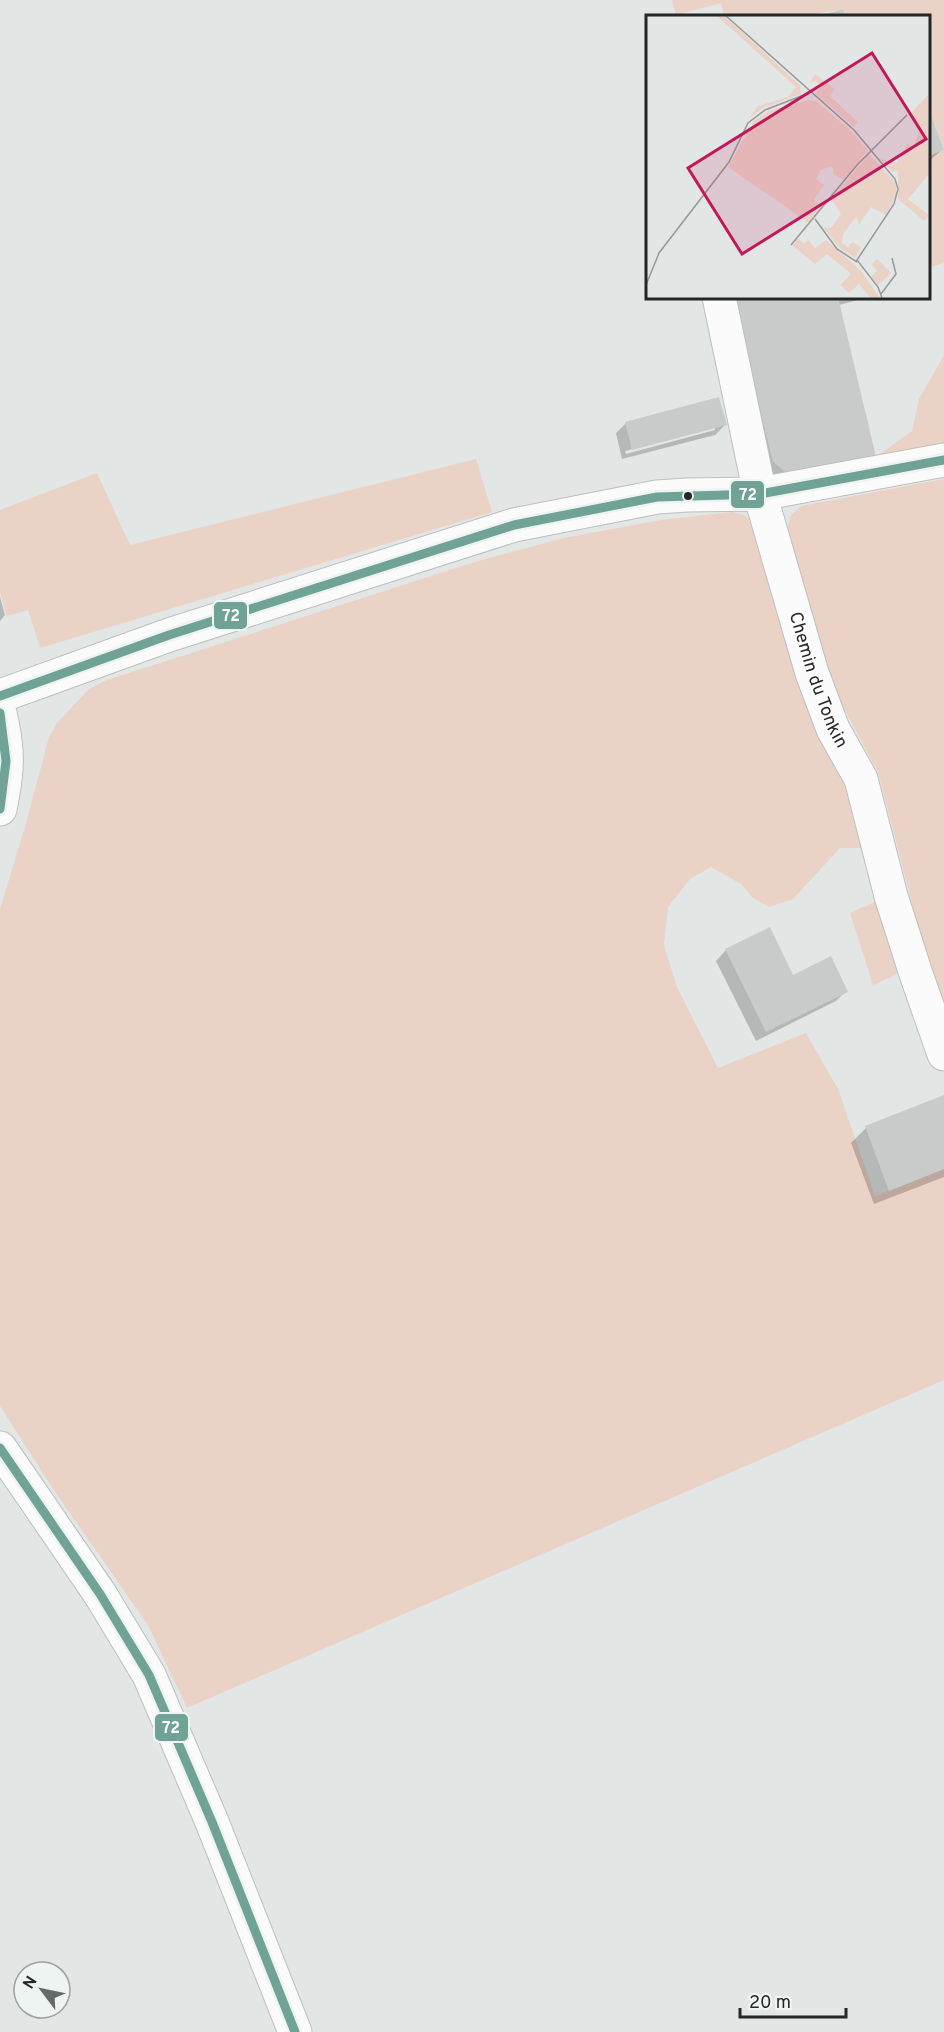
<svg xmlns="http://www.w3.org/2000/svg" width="944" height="2032" viewBox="0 0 944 2032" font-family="Overpass,sans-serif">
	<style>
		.green { fill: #ebd2c7 }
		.shadow { fill: #0003; fill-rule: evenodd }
		.building { fill: #c8cbca }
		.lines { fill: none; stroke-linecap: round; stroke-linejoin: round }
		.minor-casing { stroke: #bdc0be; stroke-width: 35 }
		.minor { stroke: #fbfbfb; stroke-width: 33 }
		.bus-1-casing { stroke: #eef4f1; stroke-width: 14 }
		.bus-1 { stroke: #70a298; stroke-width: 9 }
		.bus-dot { fill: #252726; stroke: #eef4f1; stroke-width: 2 }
		.labels { text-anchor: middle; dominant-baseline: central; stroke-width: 4.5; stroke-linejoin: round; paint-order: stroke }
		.street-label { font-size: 18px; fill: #252726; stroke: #eef4f1 }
		.inset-road { fill: none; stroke: #969a98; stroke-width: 1.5 }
		.view { fill: #c2185b; fill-opacity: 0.15; stroke: #c2185b; stroke-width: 3 }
		.inset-edge { fill: none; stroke: #252726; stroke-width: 3 }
		.line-badge { stroke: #eef4f1; stroke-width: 2 }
		.badge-label { font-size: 16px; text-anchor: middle; font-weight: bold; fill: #fff }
	</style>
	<rect width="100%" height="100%" fill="#e2e6e4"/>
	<path class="green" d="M672,0H944V263L932,267L928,250V156L944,150L928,106V16H845L843,9L804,16H724L721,3L676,15Z
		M944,355V445L876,457L912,431L919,399Z
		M476,459L492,512L40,648L28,610L7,616L0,592V510L97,473L130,545Z
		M944,479V1024L922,951L909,891L878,772L845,710L828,671L787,527L791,515L801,506Z
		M732,512L745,515L753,523L846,783L867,848H840L793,899L769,907L752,897L741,884L711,867L690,879L668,907L664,945L677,987L718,1068L806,1033L838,1089L875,1196L944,1169V1380L187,1708L148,1625L55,1492L0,1406V909L25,827L49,737L57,723L88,690L104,681L478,561L564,538L661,520Z
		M877,901L898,974L873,985L850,913Z"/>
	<path class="shadow" d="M928,111L942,150L928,162Z
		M928,255L931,266L928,269Z
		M714,297H869L839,305L875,456L769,493Z
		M626,423L725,425L715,435L622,459L616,433ZM715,427V430L626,454L625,451Z
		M0,597L5,615L0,621Z
		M726,950L792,977L846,991L836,1001L756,1041L716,961Z
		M944,1101V1177L874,1204L851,1143L866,1128Z"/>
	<path class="building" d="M843,9L845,16H819Z
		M928,107L944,150L928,156Z
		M732,297H838L876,457L788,474L773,462Z
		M719,397L727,425L632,450L625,422Z
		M770,927L793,975L831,956L848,992L766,1032L725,949Z
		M944,1095V1169L889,1191L865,1126Z"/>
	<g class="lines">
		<defs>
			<g id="minor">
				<path id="s1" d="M719,297L760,494L812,673L833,729L861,779L891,896L916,974L944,1054"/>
				<path d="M0,696L169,635L514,525L657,497L687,495L760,494L944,460"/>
				<path d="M0,713C9,751 8,771 0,809"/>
				<path d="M0,1448L100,1594L149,1675L212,1822L295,2032"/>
			</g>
		</defs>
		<use href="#minor" class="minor-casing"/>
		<use href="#minor" class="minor"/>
		<defs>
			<path id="bus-1" d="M0,696L169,635L514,525L657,497L760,494L944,460
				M0,713L6,761L0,809
				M0,1448L100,1594L149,1675L212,1822L295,2032"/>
		</defs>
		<use href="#bus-1" class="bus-1-casing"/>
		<use href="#bus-1" class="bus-1"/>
	</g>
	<circle class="bus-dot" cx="688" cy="496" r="5"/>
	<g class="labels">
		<g class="street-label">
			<text stroke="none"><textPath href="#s1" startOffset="396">Chemin du Tonkin</textPath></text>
		</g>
	</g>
	<g transform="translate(646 15)">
		<rect width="284" height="284" fill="#e2e6e4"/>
		<path d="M70,0H77L154,70L155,79L117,93L103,103L112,91L142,82L150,72ZM169,59L189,74L184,81L212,107L208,112L170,79L174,70L169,66L164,68ZM282,80L283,159L262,184L283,200L278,206L252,184V156L247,157L234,144L251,148L261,129L266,132L269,129L273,115L263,100ZM162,85L170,86L202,113L222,135L198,165L188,159L186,151L175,155L170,164L178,170L168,185L176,192L163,208L82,152L108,106L123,96ZM223,139L250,168V180L240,200L225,192L213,210L210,202L197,219L196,228L202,232L206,227L215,232L209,243L193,232L177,212L185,213L195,199L185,184ZM152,223L158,229L162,225L169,233L180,225L215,256L234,283H225L213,269L203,278L194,270L205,259L181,239L169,249L147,231ZM231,244L245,258L232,270L225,262L231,256L226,249Z" fill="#ebd2c7"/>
		<path class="inset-road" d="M79,0L208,115L249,164L252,174L248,189L211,245L232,272L236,283M169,204L191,234L211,247M145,230L211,150L261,100M0,270L13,238L83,147L102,108L119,95L163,78M235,279L250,259L246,243"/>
		<path class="view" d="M226,38L280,124L96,239L42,153Z"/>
		<rect width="284" height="284" class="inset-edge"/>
	</g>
	<g class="line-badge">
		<rect x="730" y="480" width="35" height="29" rx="6" fill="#70a298"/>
		<rect x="213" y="601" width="35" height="29" rx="6" fill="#70a298"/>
		<rect x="154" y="1713" width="35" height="29" rx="6" fill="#70a298"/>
	</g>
	<g class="badge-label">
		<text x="748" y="500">72</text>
		<text x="231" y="621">72</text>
		<text x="171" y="1733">72</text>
	</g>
	<g transform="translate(42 1990) rotate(302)"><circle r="28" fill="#eef4f1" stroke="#9ea2a0" stroke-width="1.5"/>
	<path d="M0-4.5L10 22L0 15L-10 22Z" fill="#676a68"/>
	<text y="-9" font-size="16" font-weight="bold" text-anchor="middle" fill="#252726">N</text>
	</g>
	<path d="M740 2008v9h106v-9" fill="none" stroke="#252726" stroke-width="3"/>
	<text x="749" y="2008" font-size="18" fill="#252726" stroke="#eef4f1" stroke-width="4.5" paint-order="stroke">20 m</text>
</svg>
